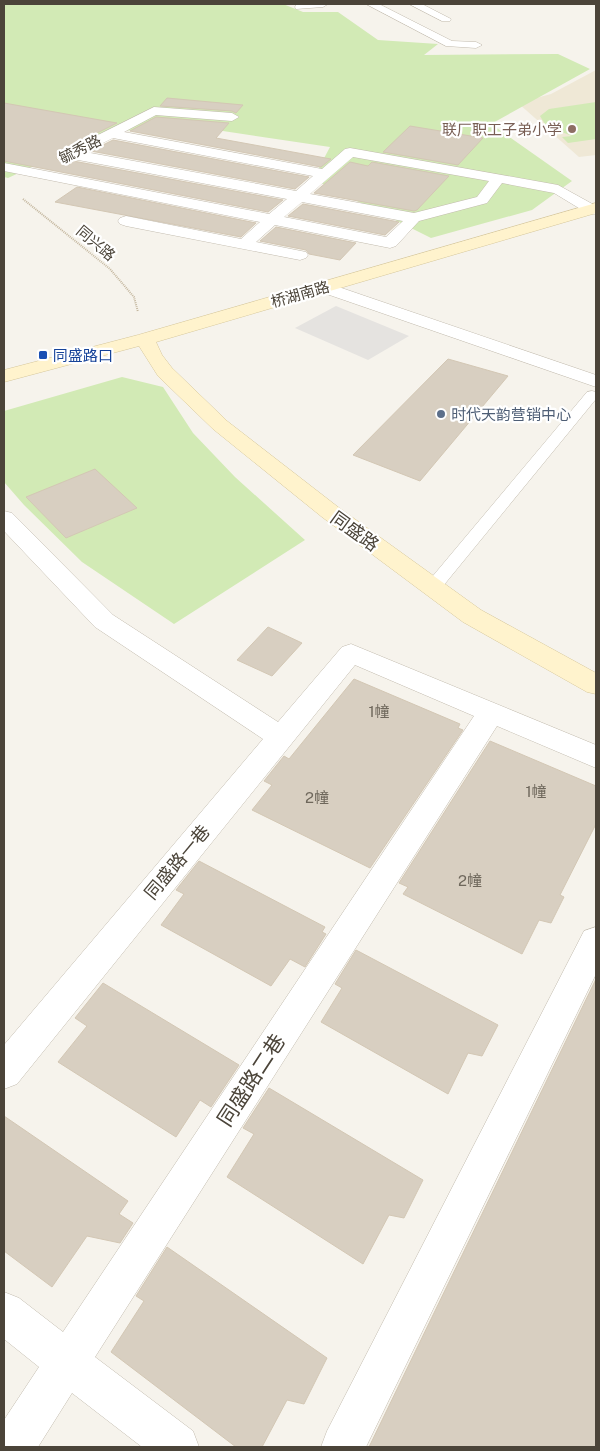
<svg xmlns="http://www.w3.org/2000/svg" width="600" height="1451" viewBox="0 0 600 1451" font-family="'Public Sans','Noto Sans SC',sans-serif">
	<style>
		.education { fill: #efe8d6 }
		.green { fill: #d2eab5 }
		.parking { fill: #e5e3e0 }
		.building { fill: #d8cfc1; stroke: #d3c7b4 }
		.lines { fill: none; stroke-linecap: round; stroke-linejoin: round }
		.lane-casing { stroke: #c2bbae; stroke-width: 1 }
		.street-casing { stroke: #c2bbae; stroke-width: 1 }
		.secondary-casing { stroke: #d6c79b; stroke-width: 1 }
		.path { stroke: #c4b79f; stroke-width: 2; stroke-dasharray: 1 1; stroke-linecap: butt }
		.lane { fill: #fff; fill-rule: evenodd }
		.street { fill: #fff; fill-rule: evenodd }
		.secondary { fill: #fff3cd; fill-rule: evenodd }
		.education-dot { fill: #8d6e63; stroke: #fff; stroke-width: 2 }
		.transit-dot { fill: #1a4fb4; stroke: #fff; stroke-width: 2 }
		.service-dot { fill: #5c6f8a; stroke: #fff; stroke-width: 2 }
		.labels { text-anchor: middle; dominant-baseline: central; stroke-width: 4.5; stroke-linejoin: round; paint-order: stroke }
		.far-education-label { font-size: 15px; fill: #785e54; stroke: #fff; text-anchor: end }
		.far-street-label { font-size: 15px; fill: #4b4439; stroke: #fff }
		.far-transit-label { font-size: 15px; fill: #164399; stroke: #fff; text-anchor: start }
		.far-service-label { font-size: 15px; fill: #4e5e75; stroke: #fff; text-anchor: start }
		.number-label { font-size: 15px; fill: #6e675b }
		.street-label { font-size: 18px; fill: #4b4439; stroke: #fff }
		.near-street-label { font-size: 21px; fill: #4b4439; stroke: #fff }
	</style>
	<rect width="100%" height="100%" fill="#f6f3ec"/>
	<path class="education" d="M596,70V155L579,157L518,103L551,94Z"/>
	<path class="green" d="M4,4H283L303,12H338L378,40L438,44L424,55L558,54L590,69L491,124L572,181L532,210L431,238L313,179L330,147L203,128L109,131L8,178L4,177Z
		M596,102V139L568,143L562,137L572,136L546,126L540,116L549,109Z
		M122,377L163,387L193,433L235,477L305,540L174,624L82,562L24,505L4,482V411Z"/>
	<path class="parking" d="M336,306L409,336L368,360L295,328Z"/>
	<path class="building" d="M167,98L243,105L236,113L232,111L160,106Z
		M4,103L117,123L59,152L56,158L60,162L73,161L283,200L268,212L4,161Z
		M156,117L229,123L216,138L331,159L321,167L130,131Z
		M410,126L483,138L458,165L383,152Z
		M113,140L309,177L295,189L91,151Z
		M350,162L368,166L372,162L449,176L417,210L414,211L314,193Z
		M77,187L256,223L241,237L55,202Z
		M303,204L399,222L385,235L288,216Z
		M276,227L356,243L340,260L309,254L306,250L260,241Z
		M448,359L508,376L420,481L353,455Z
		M95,469L137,508L66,538L26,497Z
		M268,627L302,643L272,676L237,660Z
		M354,679L460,724L458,728L463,730L370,868L252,810L272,785L264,781L284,756L289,759Z
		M490,741L596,786V824L560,895L564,897L551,923L539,920L522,954L403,894L408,887L399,883Z
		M199,861L325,927L322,932L326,934L305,967L290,959L271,986L161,925L184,894L176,890Z
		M356,950L498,1025L482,1056L468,1053L448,1094L321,1022L342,988L335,984Z
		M596,979V1447H369Z
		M103,983L239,1065L211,1107L200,1100L176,1137L58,1062L87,1026L75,1018Z
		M269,1088L423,1180L404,1218L389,1215L363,1264L227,1177L254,1134L243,1128Z
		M4,1116L128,1201L119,1214L133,1223L120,1243L87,1236L52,1287L4,1251Z
		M167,1247L327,1358L304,1404L287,1400L262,1447H236L111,1352L144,1301L136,1296Z"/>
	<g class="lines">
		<defs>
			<path id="lane" d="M592,391L596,392V399L439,591L433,593L427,591L424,587L427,583L587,392Z"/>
			<path id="street" d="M301,4H328L323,7L296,9L295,7L296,5Z
				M366,4H379L452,41L476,42L482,45L476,48L446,46Z
				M409,4H422L451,19L450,21H442Z
				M154,107L232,113L239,117L232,121L156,115L124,132L322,169L345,149L350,148L558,185L596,206V214L587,213L554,193L502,183L487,203L419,221L396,246L390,248L275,225L256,242L306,252L308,255L306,258L300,260L126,226L120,224L118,221L120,218L126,216L241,239L260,222L4,171V163L269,214L287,199L73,159L65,161L60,160L58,157L60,154ZM113,138L313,176L296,191L85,152ZM353,157L489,181L477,197L414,213L310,194ZM302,202L403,221L386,237L284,217Z
				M324,282L596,375V387L318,291L315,287L318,283Z
				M4,511L12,513L113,615L278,722L342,647L351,644L596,745V768L497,726L95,1357L193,1431L199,1447H142L72,1393L38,1447H4V1420L39,1367L4,1339V1292L19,1298L63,1332L474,716L355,665L17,1084L4,1089V1045L263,739L95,627L4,531Z
				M596,927V974L366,1447H321L327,1431L584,931Z"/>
			<path id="secondary" d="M596,203V213L156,342L162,355L172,368L227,421L338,507L481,610L596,673V694L587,692L463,622L322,517L213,429L158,376L139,346L4,382V370L138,335Z"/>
		</defs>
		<use href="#lane" class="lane-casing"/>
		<use href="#street" class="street-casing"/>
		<use href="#secondary" class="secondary-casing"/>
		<path class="path" d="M23,199L110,269L134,297L138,312"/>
		<use href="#lane" class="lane"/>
		<use href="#street" class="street"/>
		<use href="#secondary" class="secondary"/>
	</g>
	<circle class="education-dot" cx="572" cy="129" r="5"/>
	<rect class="transit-dot" x="38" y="350" width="10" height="10" rx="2.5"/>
	<circle class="service-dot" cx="441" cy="414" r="5"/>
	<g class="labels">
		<g class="far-education-label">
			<text x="562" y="129">联厂职工子弟小学</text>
		</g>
		<g class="far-street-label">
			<text transform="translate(80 149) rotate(-27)">毓秀路</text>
			<text transform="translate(96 243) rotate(40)">同兴路</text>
			<text transform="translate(300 294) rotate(-16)">桥湖南路</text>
		</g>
		<g class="far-transit-label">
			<text x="53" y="355">同盛路口</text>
		</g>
		<g class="far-service-label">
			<text x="451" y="414">时代天韵营销中心</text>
		</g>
		<g class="number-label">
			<text x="379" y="711">1幢</text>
			<text x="536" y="791">1幢</text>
			<text x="317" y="797">2幢</text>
			<text x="470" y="880">2幢</text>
		</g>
		<g class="street-label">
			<text transform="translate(355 531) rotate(36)">同盛路</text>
			<text transform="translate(177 862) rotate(-50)">同盛路一巷</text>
		</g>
		<g class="near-street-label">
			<text transform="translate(251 1080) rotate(-57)">同盛路二巷</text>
		</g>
	</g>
	<rect width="600" height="1451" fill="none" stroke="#4b4439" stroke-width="10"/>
</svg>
